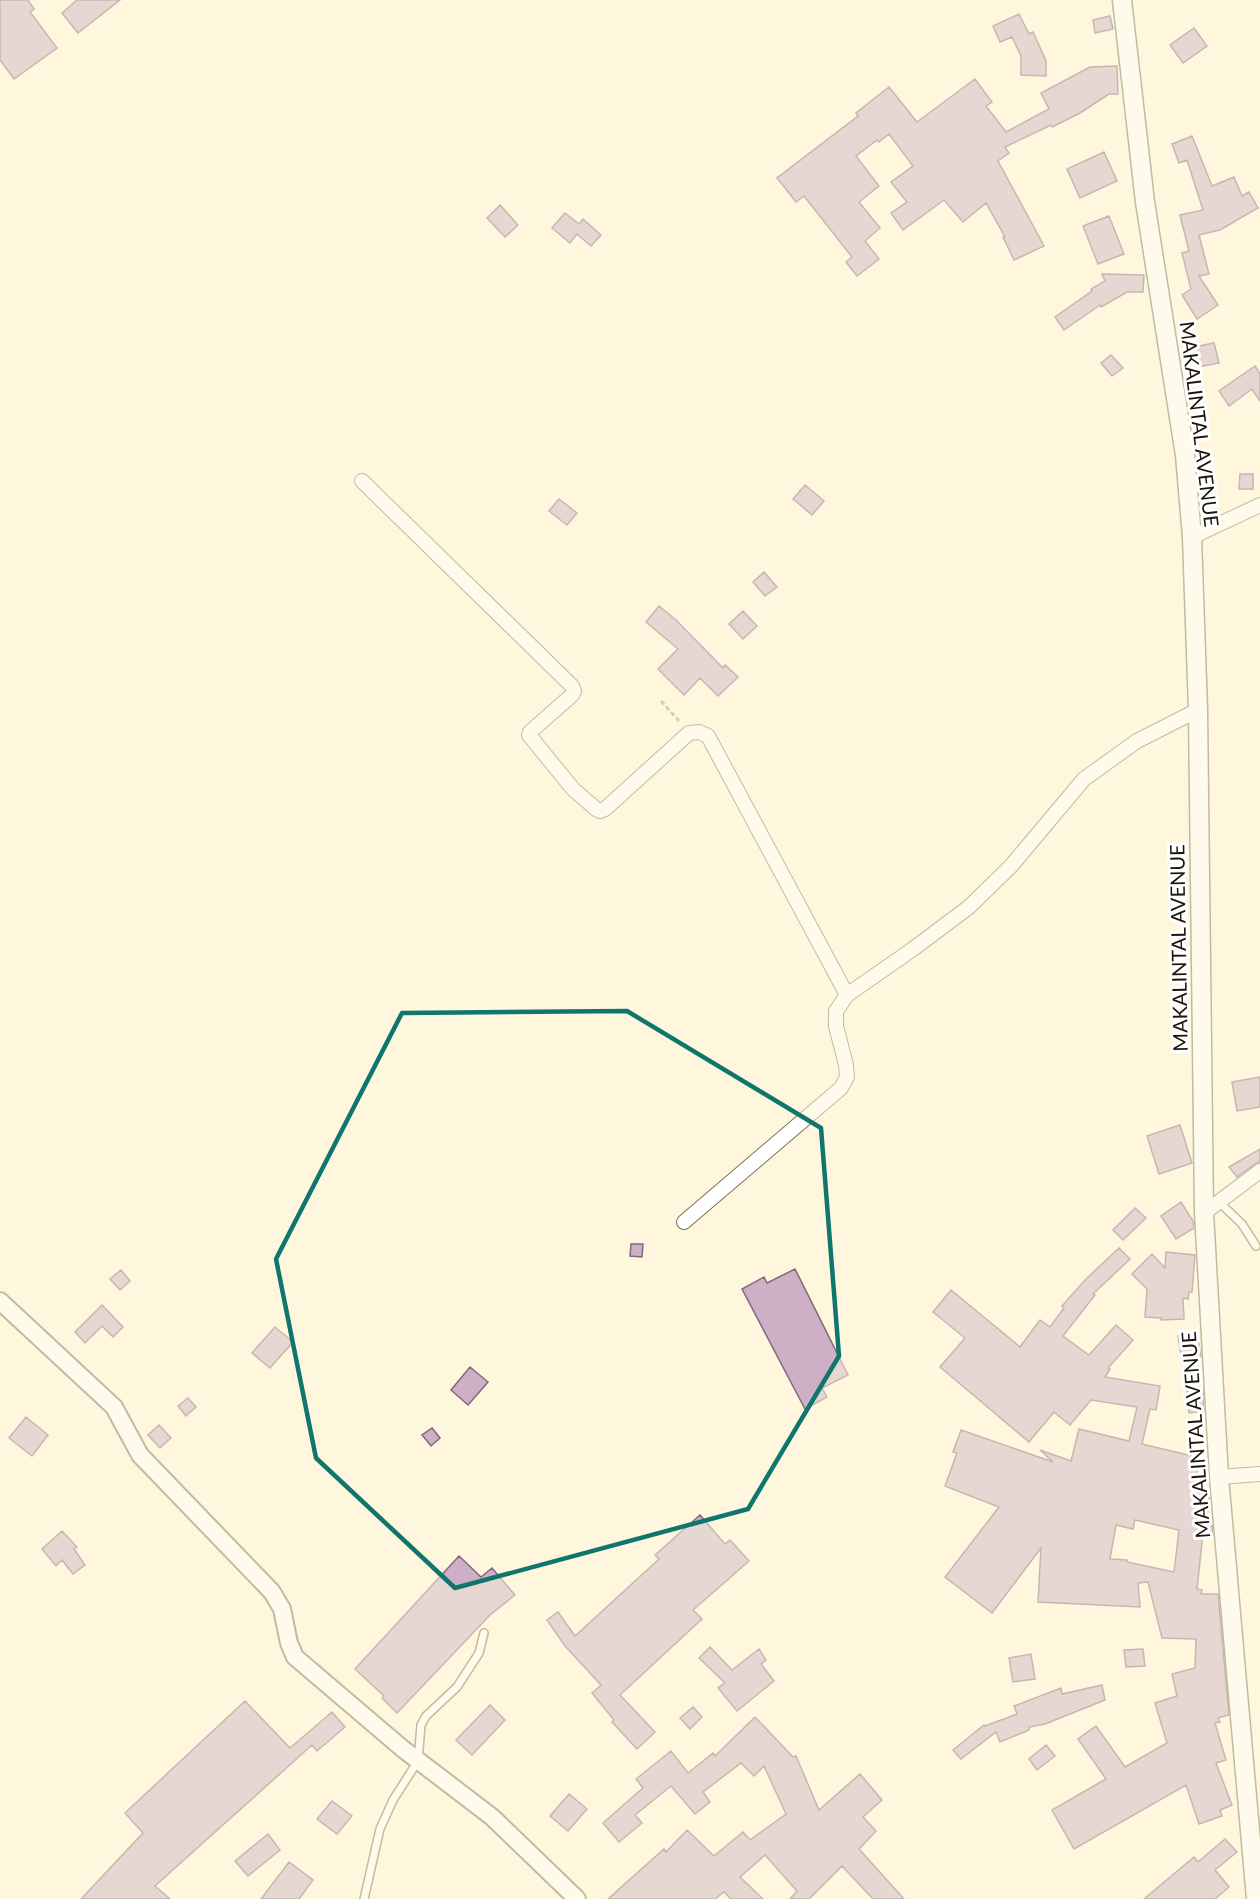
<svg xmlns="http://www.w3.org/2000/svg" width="1260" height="1899" viewBox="0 0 1260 1899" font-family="Lato,sans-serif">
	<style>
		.building { fill: #cdb0c5; stroke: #82687c; stroke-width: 1.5; fill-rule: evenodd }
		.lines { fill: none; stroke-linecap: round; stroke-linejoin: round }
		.service-casing { stroke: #797154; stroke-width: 10 }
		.minor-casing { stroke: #797154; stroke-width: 16 }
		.tertiary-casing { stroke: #797154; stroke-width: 20 }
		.secondary-casing { stroke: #797154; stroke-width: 21 }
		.path { stroke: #a59f8b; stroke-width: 3; stroke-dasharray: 4.5 3; stroke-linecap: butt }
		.service { stroke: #fff; stroke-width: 7 }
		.minor { stroke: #fff; stroke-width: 14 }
		.tertiary { stroke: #fff; stroke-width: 16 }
		.secondary { stroke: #fff; stroke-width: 18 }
		.marked { fill: none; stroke: #0f766e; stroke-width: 4.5; stroke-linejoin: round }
		.labels { text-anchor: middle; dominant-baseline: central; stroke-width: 6; stroke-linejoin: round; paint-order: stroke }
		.street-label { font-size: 20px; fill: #1a160b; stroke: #fff }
	</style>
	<rect width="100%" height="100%" fill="#fef7dd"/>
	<path class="building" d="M0,0H28L34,9L30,12L57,48L14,79L0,60Z
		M77,0H120L78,33L62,13Z
		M1019,14L1029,34L1033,32L1046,61V76L1021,75V56L1012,37L1000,42L993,26Z
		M1110,16L1113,29L1095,33L1093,20Z
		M1194,28L1207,46L1183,63L1170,45Z
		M1117,66L1118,94H1109L1080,113L1052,127L1051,125L1005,147L1009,153L998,161L1044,246L1014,260L1003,237H1005L986,203L963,222L944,200L903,230L891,213L907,202L891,182L913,166L889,134L879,142L877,140L856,156L879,186L859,202L880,228L865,241L879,259L857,276L846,262L852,257L804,196L796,202L777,178L858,116L856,113L889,87L917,122L975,79L992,102L986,106L1006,132L1049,109L1041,93L1090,67Z
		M1192,136L1212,186L1234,177L1242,196L1249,192L1258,208L1220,230L1199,235L1209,274L1199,276L1218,305L1197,319L1182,295L1191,289L1182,253L1189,251L1180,215L1203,210L1187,160L1179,163L1172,144Z
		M1104,152L1117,181L1080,198L1067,169Z
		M500,205L518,225L505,237L487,218Z
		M565,213L579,224L583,219L601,235L591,246L577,234L570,243L552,228Z
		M1109,216L1124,254L1098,264L1083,226Z
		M1102,274L1144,275L1143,292H1127L1101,307L1100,305L1064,330L1055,317L1092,291L1091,289L1105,281Z
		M1214,343L1219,363L1198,367L1194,347Z
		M1111,355L1123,368L1112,376L1101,363Z
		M1255,366L1260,374V401L1252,389L1229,406L1219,391Z
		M1240,474H1253V489H1239Z
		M805,485L824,501L812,515L793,499Z
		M559,499L577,513L567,525L549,511Z
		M764,572L777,587L765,596L753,582Z
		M659,606L676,620L723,668L725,665L738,677L718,696L700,678L684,695L658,669L678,649L646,622Z
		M743,611L757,626L743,639L729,624Z
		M1260,1077V1107L1237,1111L1232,1082Z
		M1180,1125L1192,1163L1159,1174L1147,1136Z
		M1260,1149V1162L1255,1164L1237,1177L1229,1167Z
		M1181,1202L1193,1221L1194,1228L1176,1239L1161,1216Z
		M1135,1208L1146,1218L1123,1240L1113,1230Z
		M631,1244H643L642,1257L630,1256Z
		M1119,1248L1130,1259L1093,1294L1095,1295L1063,1336L1089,1355L1116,1325L1133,1340L1108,1368L1110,1369L1105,1377L1160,1386L1156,1410L1150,1409L1142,1444L1201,1458L1192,1489L1209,1497L1210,1506L1206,1516L1211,1517L1213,1535L1203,1533L1197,1589L1202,1590L1201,1594H1218L1229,1715L1218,1718L1220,1722L1215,1723L1226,1760L1216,1763L1232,1805L1220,1810L1222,1816L1199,1824L1186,1785L1074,1849L1052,1810L1106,1779L1078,1739L1096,1726L1125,1767L1167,1743L1155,1703L1177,1696L1172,1674L1195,1668L1196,1639L1162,1638L1148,1582L1138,1583L1140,1607L1038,1602L1041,1548L992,1613L945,1577L999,1507L945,1486L957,1453L953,1452L961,1430L1053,1462L1040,1450L1071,1461L1079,1429L1129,1441L1137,1407L1091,1400L1070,1425L1054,1412L1029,1442L940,1367L965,1338L933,1312L951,1290L1020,1347L1040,1320L1050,1327L1064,1308L1062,1306L1086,1279ZM1135,1520L1179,1530L1174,1572L1127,1562V1560L1110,1559L1116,1525L1133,1529Z
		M1166,1252L1195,1255L1192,1292H1189L1188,1299L1183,1298L1184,1319L1161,1320V1318L1145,1317L1147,1289L1132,1274L1152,1254L1165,1268Z
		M795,1269L848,1375L822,1388L827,1397L805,1409L742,1289L764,1277L767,1283Z
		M121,1270L130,1281L120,1290L110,1279Z
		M102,1305L123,1327L113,1337L102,1326L85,1343L75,1332Z
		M275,1327L293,1342L270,1368L252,1353Z
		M1197,1333L1201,1357L1182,1361L1178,1336Z
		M470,1367L488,1382L468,1405L451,1390Z
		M1203,1389L1204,1411L1189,1413L1187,1391Z
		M188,1398L196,1407L186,1416L178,1406Z
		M26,1417L48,1435L32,1456L9,1438Z
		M159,1425L171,1438L160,1448L148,1435Z
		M432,1428L440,1438L431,1446L422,1435Z
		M700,1515L725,1544L730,1540L749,1561L693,1610L702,1619L620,1695L655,1732L637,1749L612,1722L614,1720L592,1693L601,1685L565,1646L547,1620L558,1612L575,1636L659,1559L655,1555Z
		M62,1531L77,1547L74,1549L85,1565L73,1574L62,1560L56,1566L42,1549Z
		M459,1556L481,1577L492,1568L515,1595L490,1615L397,1713L382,1698L384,1696L355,1669Z
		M710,1647L732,1670L759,1649L766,1660L761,1664L774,1681L737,1711L718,1688L725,1683L699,1658Z
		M1143,1649L1145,1666L1126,1667L1124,1650Z
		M1031,1654L1035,1679L1013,1682L1009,1658Z
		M1102,1685L1105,1700L1045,1724L1029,1727V1730L1000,1742L996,1732L961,1759L953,1750L984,1725L985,1726L1017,1714L1014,1706L1061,1688L1062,1694Z
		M245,1701L290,1748L332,1712L345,1727L317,1751L312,1745L155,1886L170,1899H81L143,1833L125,1813Z
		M490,1705L505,1720L472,1755L456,1740Z
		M693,1707L702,1717L690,1729L680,1718Z
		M755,1717L793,1757L796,1756L819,1810L860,1774L882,1800L863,1817L876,1831L859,1849L904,1899H873L842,1866L809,1899H790L797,1891L765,1855L740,1877L763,1899H731L724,1892L715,1899H608L664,1849L666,1852L687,1830L714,1856L743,1832L750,1840L786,1814L764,1766L754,1776L741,1763L703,1792L710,1802L695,1814L671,1786L635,1815L642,1823L619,1842L603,1823L643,1788L636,1779L671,1751L688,1773L713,1753L715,1756Z
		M1046,1745L1055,1756L1037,1770L1029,1759Z
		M569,1794L587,1809L568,1831L550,1816Z
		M332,1801L352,1816L337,1834L317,1819Z
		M268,1834L280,1850L248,1876L235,1861Z
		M1225,1839L1237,1852L1215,1870L1229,1887L1215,1899H1144L1194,1857L1198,1862Z
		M289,1862L313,1880L299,1899H261Z"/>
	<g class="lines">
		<defs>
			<path id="service" d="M1219,1202L1242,1224L1256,1246
				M364,1899L380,1829L393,1800L418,1761L421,1725L426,1716L457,1687L479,1653L484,1633"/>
			<path id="minor" d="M362,481L572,686L574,691L572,695L530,732L529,735L573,789L596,809L600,811L605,809L689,733L699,732L708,736L847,995L913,949L969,907L1011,866L1084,779L1137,741L1198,710
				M1192,537L1260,505
				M1204,1213L1260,1171
				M684,1222L841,1088L847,1077L846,1065L836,1026V1011L847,995
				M1219,1477L1260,1474"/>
			<path id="tertiary" d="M0,1301L114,1407L140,1455L272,1592L282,1609L289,1643L295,1657L403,1749L492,1817L577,1899"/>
			<path id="secondary" d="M1122,0L1145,202L1185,455L1192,537L1198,710L1204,1213L1219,1477L1256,1899"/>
		</defs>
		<use href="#service" class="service-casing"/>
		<use href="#minor" class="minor-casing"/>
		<use href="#tertiary" class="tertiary-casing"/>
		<use href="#secondary" class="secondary-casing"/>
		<path class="path" d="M661,701L680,722"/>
		<use href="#service" class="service"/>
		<use href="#minor" class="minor"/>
		<use href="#tertiary" class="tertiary"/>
		<use href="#secondary" class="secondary"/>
	</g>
	<path d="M0 0H1260V1899H0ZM627,1011L821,1128L839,1356L748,1509L455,1588L316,1458L276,1259L402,1013Z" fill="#fef7dd" fill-opacity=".55" fill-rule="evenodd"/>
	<path class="marked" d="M627,1011L821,1128L839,1356L748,1509L455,1588L316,1458L276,1259L402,1013Z"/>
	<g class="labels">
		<g class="street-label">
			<text transform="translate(1200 424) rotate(83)">MAKALINTAL AVENUE</text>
			<text transform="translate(1178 948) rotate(-91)">MAKALINTAL AVENUE</text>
			<text transform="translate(1195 1435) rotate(-94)">MAKALINTAL AVENUE</text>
		</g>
	</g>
</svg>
